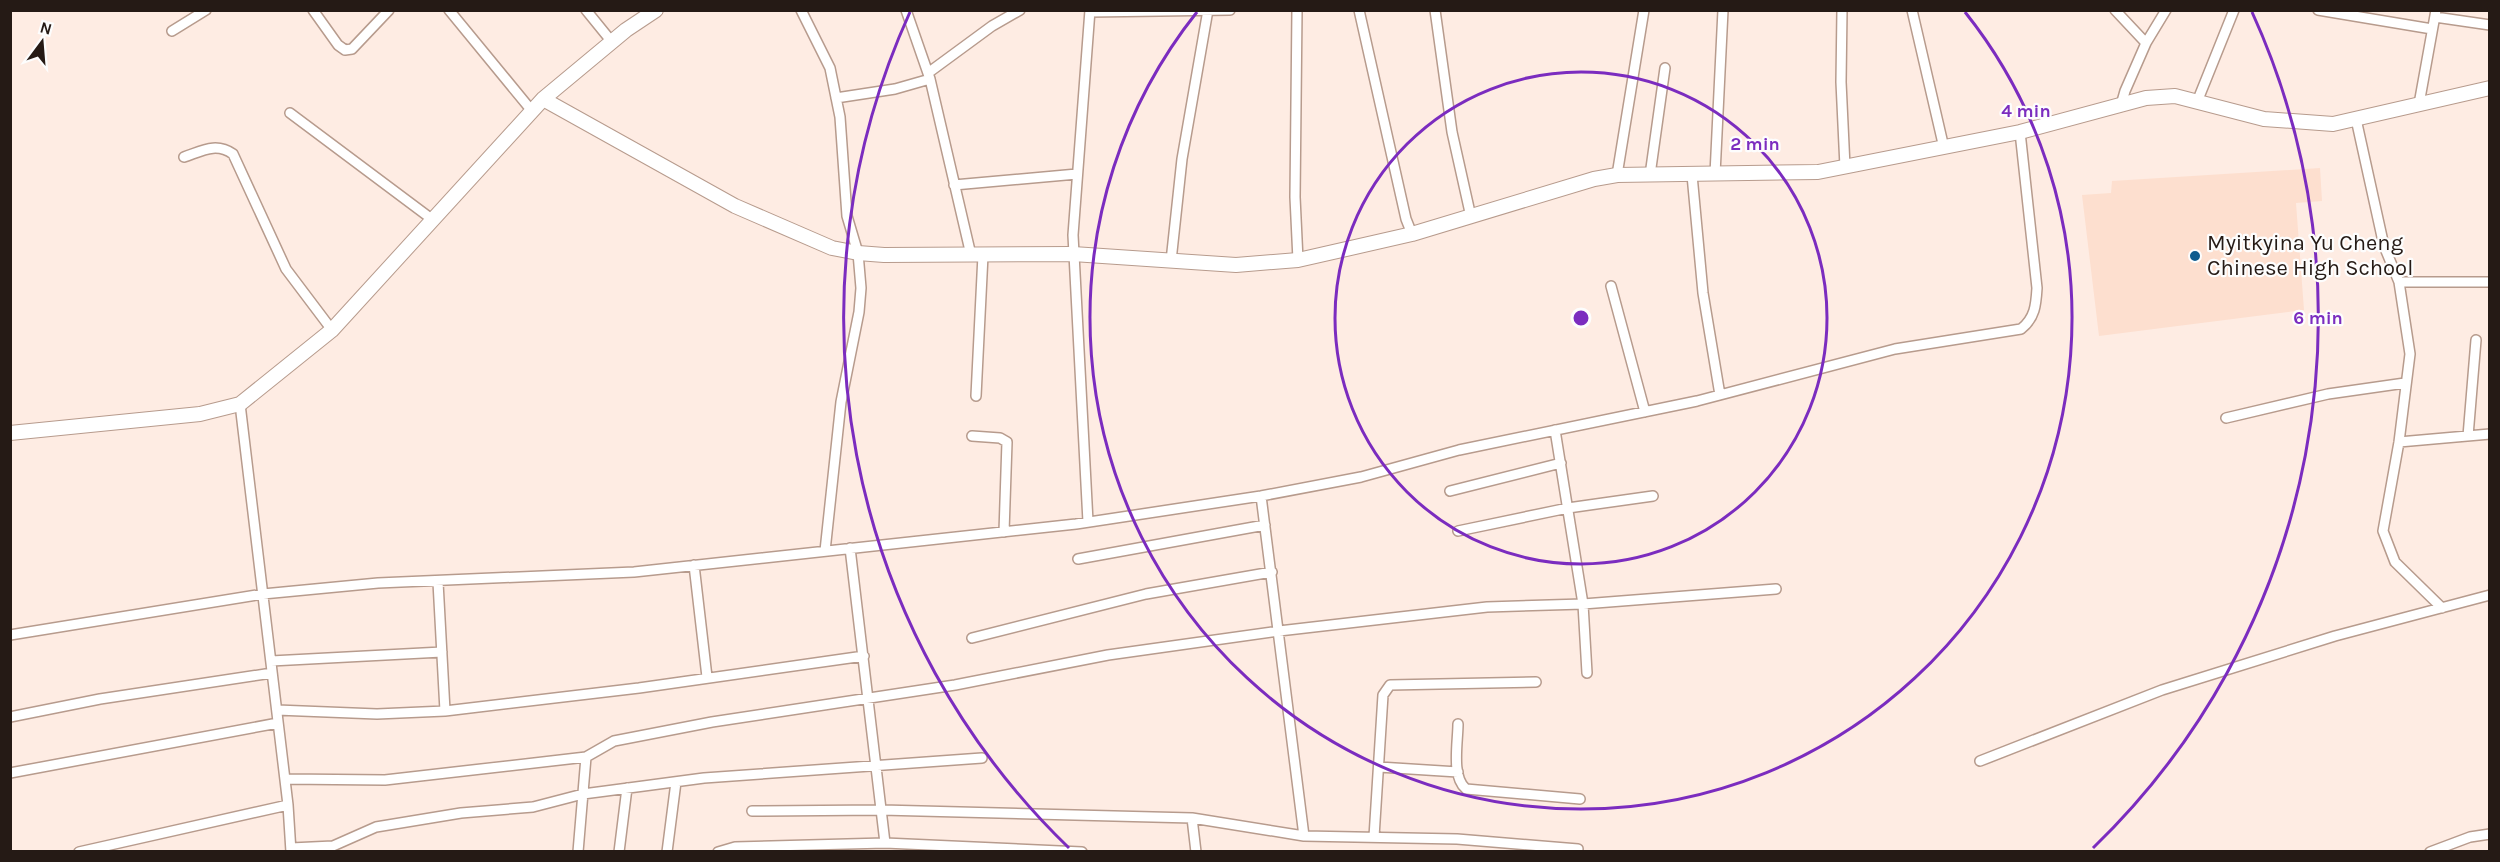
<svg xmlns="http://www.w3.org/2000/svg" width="2500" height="862" viewBox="0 0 2500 862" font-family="Karla,sans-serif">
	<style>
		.built { fill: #fddfcf }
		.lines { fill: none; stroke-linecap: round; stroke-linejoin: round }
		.street-casing { stroke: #b79b8d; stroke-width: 12 }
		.secondary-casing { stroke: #b79b8d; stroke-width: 16 }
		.street { stroke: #fff; stroke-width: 9 }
		.secondary { stroke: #fff; stroke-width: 14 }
		.ring { fill: none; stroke: #7b2cbf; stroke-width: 3 }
		.poi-dot { fill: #0e5b8e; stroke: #fdfdfd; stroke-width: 2 }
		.labels { text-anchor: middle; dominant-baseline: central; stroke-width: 4.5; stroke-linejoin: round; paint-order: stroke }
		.poi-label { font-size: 22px; fill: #251a15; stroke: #fdfdfd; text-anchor: start }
		.centre { fill: #7b2cbf; stroke: #fdfdfd; stroke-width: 3 }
		.ring-label { font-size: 18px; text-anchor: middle; font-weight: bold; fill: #7b2cbf; stroke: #fdfdfd; stroke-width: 4.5; stroke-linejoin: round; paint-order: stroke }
	</style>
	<rect width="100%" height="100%" fill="#feece3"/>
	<path class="built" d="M2320,168L2322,201L2296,203L2304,310L2099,336L2082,195L2111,193L2112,181Z"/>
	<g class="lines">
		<defs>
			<path id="street" d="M313,10L338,45L345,50L352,49L389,10
				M449,10L532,111
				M586,10L612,42
				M801,10L830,68L840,117L847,216L858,253L861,288L859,312L841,402L825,551
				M906,10L930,79L971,255
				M1297,10L1295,197L1298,260
				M1359,10L1406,219L1412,234
				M1435,10L1452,132L1471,217
				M1842,10L1841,82L1845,167
				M1912,10L1944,148
				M2115,10L2146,43L2125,91L2121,105
				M2318,10L2432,29
				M1090,12L1230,10
				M2435,17L2490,25
				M172,31L206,10
				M2146,43L2166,10
				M928,73L992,26L1020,10
				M836,98L895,89L930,79
				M2197,102L2234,10
				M2419,104L2436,10
				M290,113L433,220
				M2356,119L2384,246L2399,282L2410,354L2399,442L2383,531L2395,562L2442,608
				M184,157C202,151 216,142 233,154L286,269L332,330
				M1715,174L1723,10
				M1617,175L1644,10
				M1650,175L1665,68
				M1692,175L1703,293L1720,395
				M954,185L1077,174
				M1171,261L1182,159L1208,10
				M2399,282H2490
				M1611,286L1645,412
				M976,396L983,255
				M240,404L288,805L291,852
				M2226,418L2328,394L2405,383
				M1555,430L1583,604L1587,673
				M972,436L1000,438L1007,442L1004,532
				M2468,436L2476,340
				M2399,442L2490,434
				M1450,491L1561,463
				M1261,496L1304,836
				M1088,522L1073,235L1090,10
				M1458,531L1568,508L1653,496
				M850,548L885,843
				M1078,559L1265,525
				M694,565L707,677
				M438,582L445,711
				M10,635L263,594L378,583L634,572L1076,524L1261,496L1361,477L1459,450L1697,401L1895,349L2021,329C2035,318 2036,305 2037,288L2020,132
				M972,638L1146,594L1272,572
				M271,661L442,652
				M277,710L377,714L445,711L639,688L864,656
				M10,717L100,699L272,673
				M1458,724C1458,742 1451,777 1466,789L1580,799
				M1980,761L2162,690L2335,636L2490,595
				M1379,767L1458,772
				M10,773L278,723
				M285,779L385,780L586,757L614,741L712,722L955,685L1108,655L1279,631L1487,607L1583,604L1776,589
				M752,811L882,810L1192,818L1304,836L1457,839L1578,849
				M1192,818L1196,852
				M1374,837L1383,695L1390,685L1536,682
				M291,848L333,846L376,827L461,813L533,807L583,794L606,791L704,778L982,758
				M79,852L288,805
				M578,852L586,757
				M619,852L627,788
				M667,852L676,782
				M718,852L735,847L885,843L1082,852
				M2430,852L2470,837L2490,834"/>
			<path id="secondary" d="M543,99L735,206L832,248L858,253L884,255L1073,254L1236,265L1298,260L1412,234L1594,179L1617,175L1818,172L2020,132L2146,98L2175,96L2264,119L2333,124L2490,88
				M10,433L200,414L240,404L332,330L543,99L626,30L656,10"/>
		</defs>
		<use href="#street" class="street-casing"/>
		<use href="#secondary" class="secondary-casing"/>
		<use href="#street" class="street"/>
		<use href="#secondary" class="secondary"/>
	</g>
	<g class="ring">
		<circle cx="1581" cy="318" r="246"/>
		<path d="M1965 12A491 491 0 1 1 1197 12"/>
		<path d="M1069 848A737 737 0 0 1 910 12M2252 12A737 737 0 0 1 2093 848"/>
	</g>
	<circle class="poi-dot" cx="2195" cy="256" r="6"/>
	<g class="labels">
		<g class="poi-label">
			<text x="2207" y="243">Myitkyina Yu Cheng<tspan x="2207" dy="25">Chinese High School</tspan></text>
		</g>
	</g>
	<circle cx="1581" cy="318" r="9" class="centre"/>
	<g class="ring-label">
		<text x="2026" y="117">4 min</text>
		<text x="1755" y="150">2 min</text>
		<text x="2318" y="324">6 min</text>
	</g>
	<rect width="2500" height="862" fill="none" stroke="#251a15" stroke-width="24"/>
	<g transform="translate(42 42) rotate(16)" stroke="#fdfdfd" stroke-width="4.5" paint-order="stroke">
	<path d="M0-4.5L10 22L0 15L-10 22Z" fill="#251a15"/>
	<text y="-9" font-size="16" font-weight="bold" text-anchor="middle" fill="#251a15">N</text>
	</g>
</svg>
